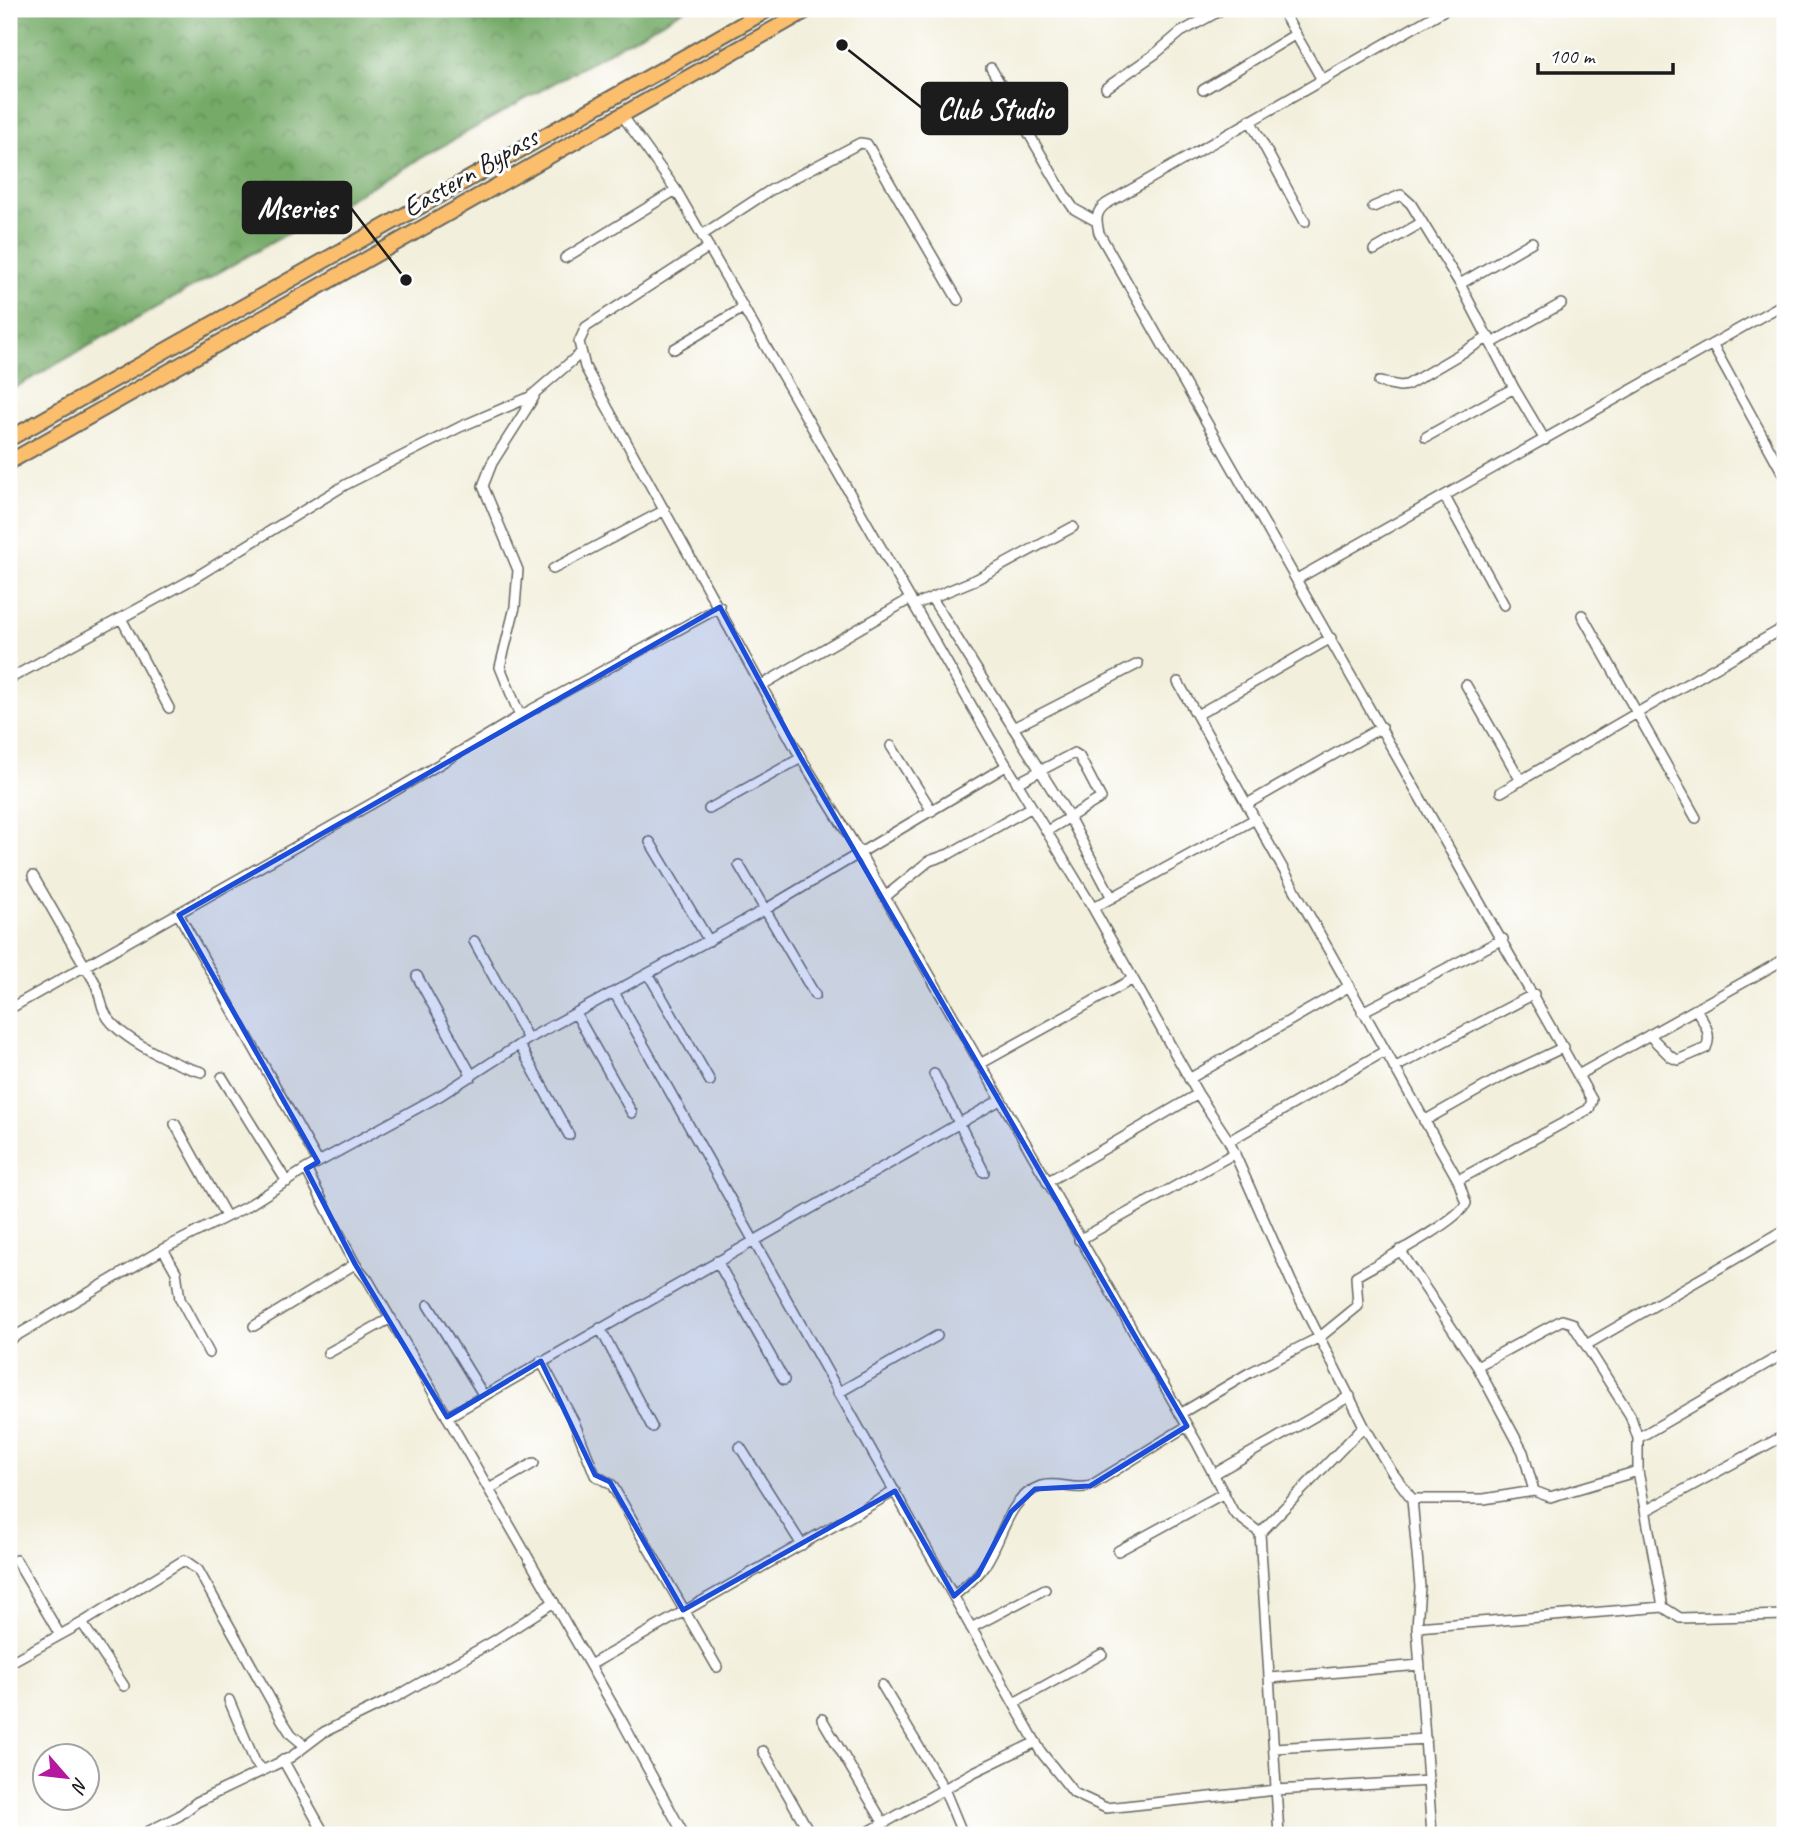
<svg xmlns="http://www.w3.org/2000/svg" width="1794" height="1844" viewBox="0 0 1794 1844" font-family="Caveat,sans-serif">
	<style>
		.forest { fill: url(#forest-crowns); stroke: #486342; stroke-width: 2 }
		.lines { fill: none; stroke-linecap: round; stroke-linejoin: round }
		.minor-casing { stroke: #67665f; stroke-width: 12 }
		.primary-casing { stroke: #67665f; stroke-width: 18 }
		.minor { stroke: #fff; stroke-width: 9 }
		.primary { stroke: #fabe6d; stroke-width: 14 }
		.marked { fill: #1d4ed8; fill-opacity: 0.2; stroke: #1d4ed8; stroke-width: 5; stroke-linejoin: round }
		.labels { text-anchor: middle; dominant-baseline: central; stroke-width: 6; stroke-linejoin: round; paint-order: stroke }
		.street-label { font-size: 28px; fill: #1c1c1c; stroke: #fff }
		.leader { fill: none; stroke: #1c1c1c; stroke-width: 2.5 }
		.callout-dot { fill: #1c1c1c; stroke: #fff; stroke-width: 2.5 }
		.callout { fill: #1c1c1c; stroke: #1c1c1c; stroke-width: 2.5 }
		.callout-label { font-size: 30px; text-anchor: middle; font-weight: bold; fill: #fff }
	</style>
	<defs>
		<pattern id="forest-crowns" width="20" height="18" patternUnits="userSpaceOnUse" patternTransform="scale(1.75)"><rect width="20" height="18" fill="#74aa68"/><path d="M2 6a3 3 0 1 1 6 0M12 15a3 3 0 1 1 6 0" fill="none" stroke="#5e8a55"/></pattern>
	</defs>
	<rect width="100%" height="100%" fill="#fff"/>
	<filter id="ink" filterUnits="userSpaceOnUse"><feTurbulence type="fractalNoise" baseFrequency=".0143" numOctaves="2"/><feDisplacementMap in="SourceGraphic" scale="14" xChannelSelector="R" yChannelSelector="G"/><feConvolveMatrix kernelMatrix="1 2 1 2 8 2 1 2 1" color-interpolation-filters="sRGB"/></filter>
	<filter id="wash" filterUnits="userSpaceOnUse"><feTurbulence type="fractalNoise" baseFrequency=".00686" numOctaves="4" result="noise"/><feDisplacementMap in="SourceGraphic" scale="28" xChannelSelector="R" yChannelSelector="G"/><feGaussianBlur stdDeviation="1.57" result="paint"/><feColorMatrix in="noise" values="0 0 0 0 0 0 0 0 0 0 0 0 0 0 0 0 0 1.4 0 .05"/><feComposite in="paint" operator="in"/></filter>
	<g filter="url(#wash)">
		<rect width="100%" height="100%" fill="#f2efdc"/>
		<path class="forest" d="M9,9H685L9,391Z"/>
	</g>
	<g filter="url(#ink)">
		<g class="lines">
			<defs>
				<path id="minor" d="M1281,9L1321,78
					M1446,9L1106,204C1095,212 1096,220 1099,233L1592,1100L1589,1109L1458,1180
					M991,68L1065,196L1074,209L1096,221
					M1106,88L1155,54L1181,32L1223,9
					M1203,90L1296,34
					M622,115L676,190L990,738L1093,908L1198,1094L1229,1141L1291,1281L1364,1426L1392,1472L1412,1499L1420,1587L1417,1627L1432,1835
					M1250,120L1305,222
					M1373,207L1401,195L1411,204L1460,284L1514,388L1545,440
					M702,235L769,191L860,143L867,144L958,300
					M709,247L586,327L579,342L585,367L801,758L861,855L1197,1443L1234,1513L1260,1533
					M1374,250L1421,223
					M565,258L676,190
					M1460,284L1532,242
					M1492,343L1561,304
					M1712,344L1785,477
					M674,349L743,308
					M1379,382L1400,386L1407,385L1489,337
					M1426,437L1514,388
					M1445,497L1504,605
					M553,569L665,510
					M1297,579L1785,303
					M933,600L1068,815L1112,898
					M914,605L977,579L1073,527
					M1582,615L1696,818
					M121,618L169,708
					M9,679L191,580L345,485L460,427L530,397L581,353
					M1178,682L1458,1180L1466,1203C1459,1221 1378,1263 1356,1276L1358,1306L1320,1337L1249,1373L1180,1414
					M762,685L910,599
					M1466,685L1521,781
					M1197,715L1331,638
					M520,716L500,667L515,607L518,570L483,486L492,463L534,397
					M1013,728L1138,664
					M891,746L932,811
					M1017,783L1074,753L1079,756L1101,798L1047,831
					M1501,792L1785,627
					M1247,804L1382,727
					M709,809L801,758
					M650,842L709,941
					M739,865L815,995
					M33,876C53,910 72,945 93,979C102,993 99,1010 112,1023C130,1043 177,1066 202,1072
					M885,897L929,861L949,854L1032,807
					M1093,908L1255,819
					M179,915L318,1162
					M474,941L528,1039
					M649,975L710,1081
					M417,976L472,1076
					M615,994L1041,1752L1074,1793L1106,1808L1276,1790L1429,1781
					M9,1009L396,790L520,716L720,607
					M1362,1012L1503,939
					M576,1014L632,1113
					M1649,1035L1671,1057L1678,1060L1706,1048C1713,1034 1703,1021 1696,1009
					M520,1046L569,1135
					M980,1064L1133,979
					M1394,1068L1534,994
					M934,1074L984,1172
					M1580,1074L1785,959
					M222,1077L287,1182
					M1189,1079L1348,987
					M1424,1121L1505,1075L1564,1047
					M175,1124L226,1216
					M1229,1141L1385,1051
					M306,1169L355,1264L368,1280L410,1352L623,1723L684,1835
					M1047,1182L1198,1094
					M1079,1240L1235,1153
					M163,1249L176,1272L180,1299L209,1353
					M1400,1250L1477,1366L1523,1452L1534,1491
					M717,1261L784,1380
					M428,1305L484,1396
					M254,1326L355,1264
					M600,1328L652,1427
					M9,1340L165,1248L246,1207L306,1169L441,1095L528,1039L766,909L1006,766
					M1586,1345L1785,1230
					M328,1353L391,1318
					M541,1361L574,1422L595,1475L612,1485L717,1667
					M1477,1366L1562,1320L1572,1323L1630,1415L1638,1438V1471L1663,1607L1680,1618L1785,1615
					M838,1393L937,1336
					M447,1417L1000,1100
					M1638,1438L1785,1353
					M740,1447L802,1545
					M1214,1474L1350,1396
					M489,1489L534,1463
					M1412,1499H1484L1534,1491L1550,1497L1638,1471
					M1647,1510L1785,1435
					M1118,1551L1224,1493
					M16,1560L60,1635
					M954,1596C965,1586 977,1578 985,1565C1003,1539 1007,1498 1041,1486C1057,1481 1074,1491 1090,1486L1187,1426
					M82,1623L184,1560L198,1570L282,1720L291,1734L304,1745
					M1417,1627L1663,1607
					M971,1628L1045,1589
					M9,1663L82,1623L124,1686
					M590,1665L895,1491
					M1271,1678L1420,1665
					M882,1685L944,1789L963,1835
					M229,1700L255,1762L262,1769
					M1014,1703L1102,1654
					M822,1719L884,1824
					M1274,1748L1426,1739
					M763,1751L811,1835
					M283,1760L325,1835
					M141,1835L179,1816L197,1802L291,1757L324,1732L394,1698L494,1641L554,1602
					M863,1835L974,1772L1036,1742
					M1279,1835L1260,1533L1364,1426"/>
				<path id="primary" d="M9,439L769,9
					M9,462L809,9"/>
			</defs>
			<use href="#minor" class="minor-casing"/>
			<use href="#primary" class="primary-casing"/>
			<use href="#minor" class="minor"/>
			<use href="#primary" class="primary"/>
		</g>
	</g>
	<path class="marked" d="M720,607L801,758L1187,1426L1090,1486L1035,1489L1011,1512L978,1575L954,1596L895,1491L683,1610L610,1482L595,1475L541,1361L447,1417L355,1264L306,1169L318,1162L179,915Z"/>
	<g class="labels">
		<g class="street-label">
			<text transform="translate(470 172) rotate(-30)">Eastern Bypass</text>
		</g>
	</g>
	<path class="leader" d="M842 45L922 108M406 280L351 208"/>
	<g class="callout-dot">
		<circle cx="842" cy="45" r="7"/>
		<circle cx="406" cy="280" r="7"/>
	</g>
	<g class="callout">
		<rect x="922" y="83" width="145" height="51" rx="7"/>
		<rect x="243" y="182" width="108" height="51" rx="7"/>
	</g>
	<g class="callout-label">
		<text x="995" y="119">Club Studio</text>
		<text x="297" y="218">Mseries</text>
	</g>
	<rect width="1794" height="1844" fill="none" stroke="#fff" stroke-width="35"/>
	<g transform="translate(66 1777) rotate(118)"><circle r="33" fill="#ffffff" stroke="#a4a4a4" stroke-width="2"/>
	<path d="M0-5L12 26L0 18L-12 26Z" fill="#b5179e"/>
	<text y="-10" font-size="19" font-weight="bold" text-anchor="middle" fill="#1c1c1c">N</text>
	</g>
	<path d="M1538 63v10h135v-10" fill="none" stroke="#1c1c1c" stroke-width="3.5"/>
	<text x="1549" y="63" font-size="21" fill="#1c1c1c" stroke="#ffffff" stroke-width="5" paint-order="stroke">100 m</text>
</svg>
